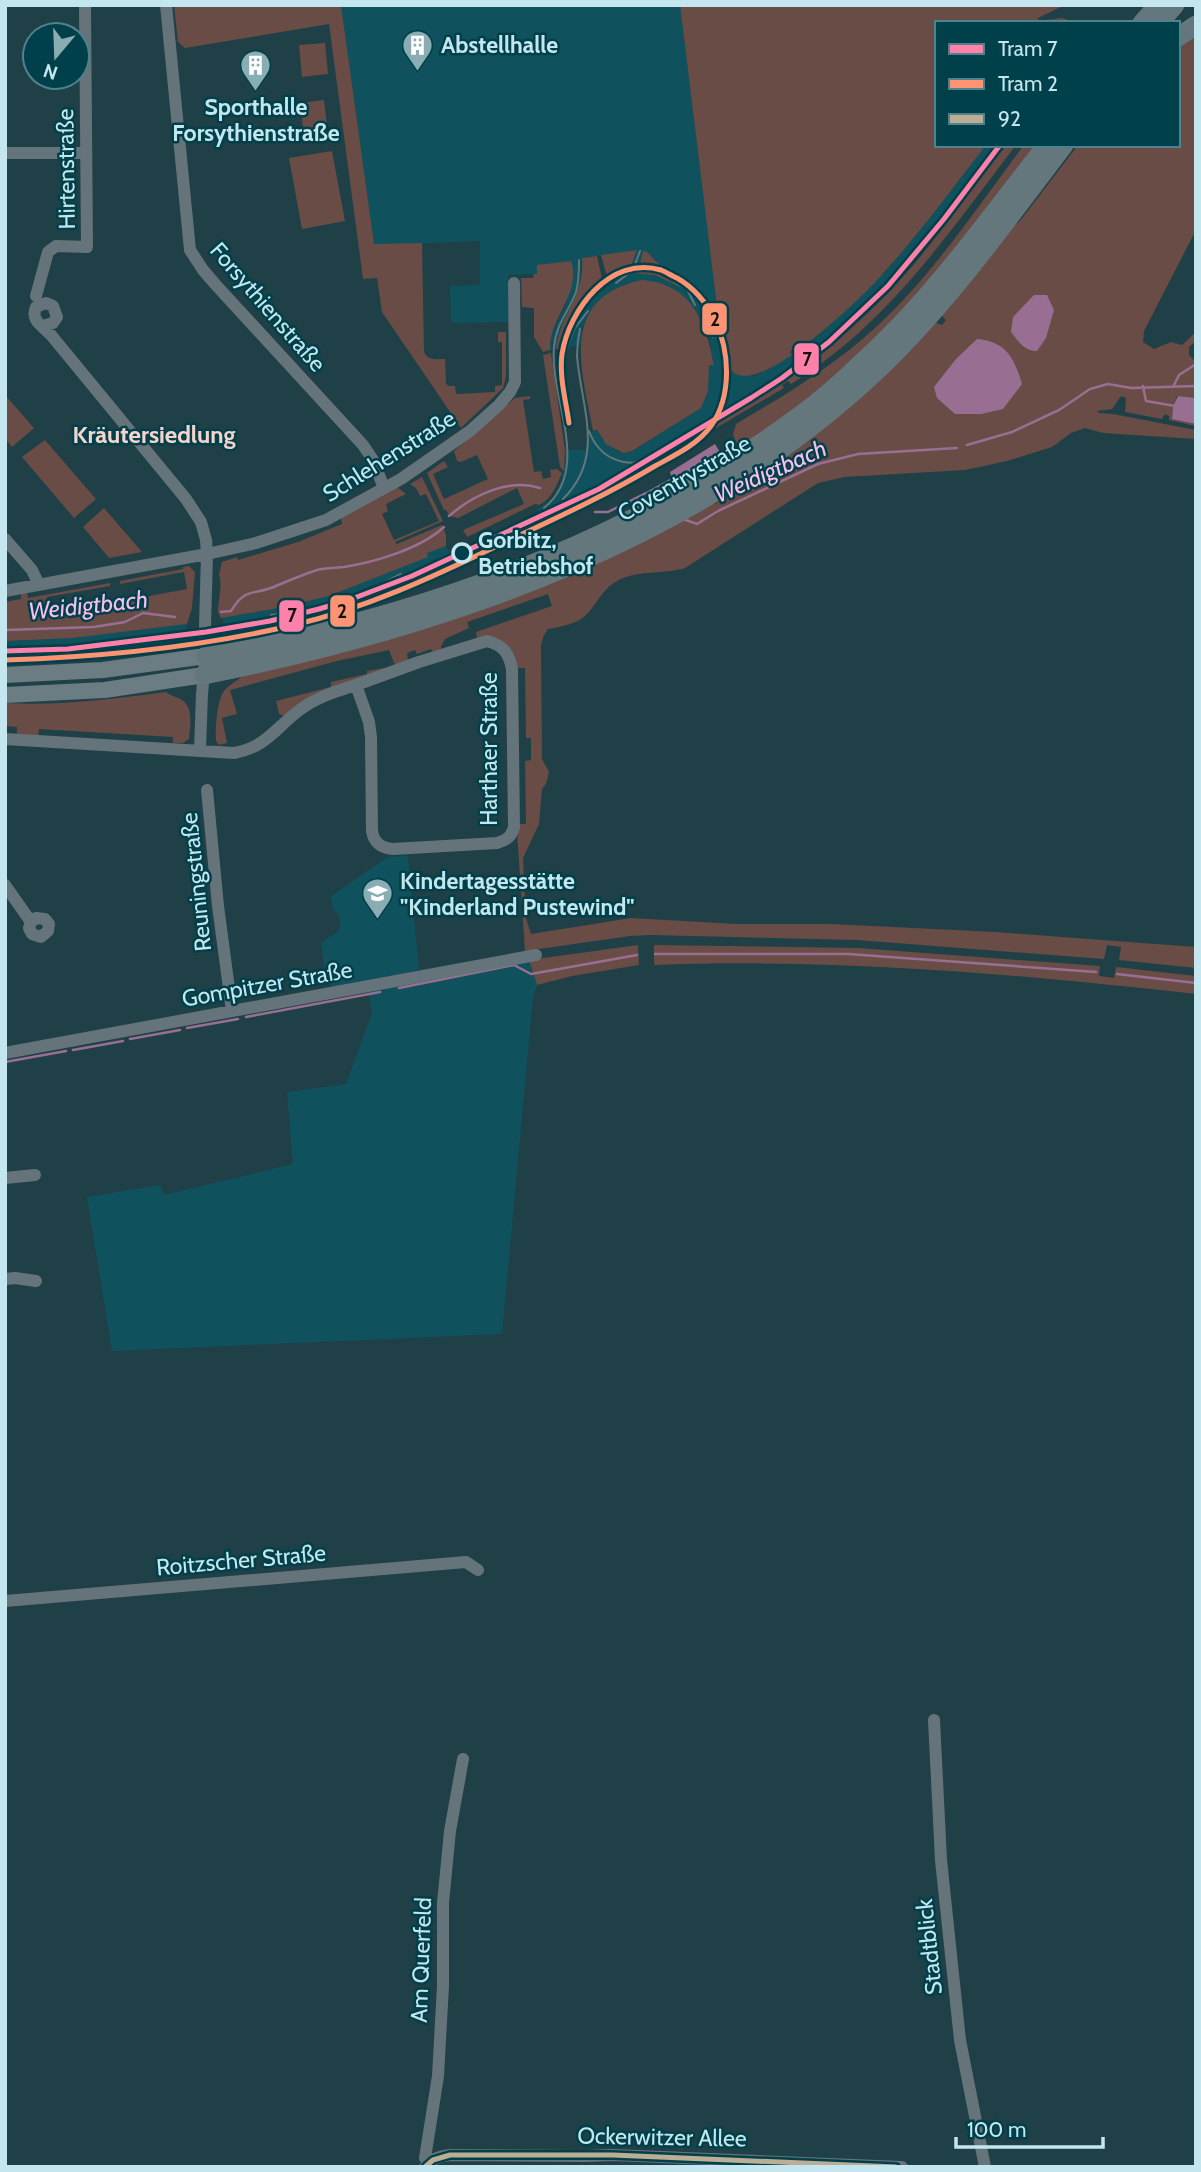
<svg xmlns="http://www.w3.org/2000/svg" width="1201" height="2172" viewBox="0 0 1201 2172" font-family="Cabin,sans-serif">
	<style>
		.built { fill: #0f525e }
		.green { fill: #694c45 }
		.water { fill: #986f93 }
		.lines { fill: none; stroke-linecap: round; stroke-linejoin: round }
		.stream { stroke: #986f93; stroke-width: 2.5 }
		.minor { stroke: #65737b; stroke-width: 12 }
		.major { stroke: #6b7c82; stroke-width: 16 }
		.highway { stroke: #64777d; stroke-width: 19 }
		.tram { stroke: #63767c; stroke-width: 2 }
		.bus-1-casing { stroke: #00404b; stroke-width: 10 }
		.bus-1 { stroke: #bcae94; stroke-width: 5 }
		.tram-1-casing { stroke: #00404b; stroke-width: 10 }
		.tram-2-casing { stroke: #00404b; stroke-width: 10 }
		.tram-1 { stroke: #ff80a8; stroke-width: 5 }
		.tram-2 { stroke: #fc9474; stroke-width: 5 }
		.stop-dot { fill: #00404b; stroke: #c4e7ef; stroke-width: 3.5 }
		.labels { text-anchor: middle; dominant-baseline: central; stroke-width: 5; stroke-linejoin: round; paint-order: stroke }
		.poi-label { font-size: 23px; font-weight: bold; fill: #c4e7ef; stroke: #00404b; text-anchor: start }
		.street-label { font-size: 23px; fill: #c4e7ef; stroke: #00404b }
		.stop-label { font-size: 23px; font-weight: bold; fill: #c4e7ef; stroke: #00404b; text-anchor: start }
		.neighbourhood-label { font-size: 24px; font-weight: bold; fill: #f6d4cc; stroke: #00404b }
		.water-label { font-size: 24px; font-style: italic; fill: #f9bfee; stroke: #00404b }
		.line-badge { stroke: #00404b; stroke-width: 2.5 }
		.pale-badge-label { font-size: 19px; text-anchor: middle; font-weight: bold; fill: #111 }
	</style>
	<rect width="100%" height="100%" fill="#1f4046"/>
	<path class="built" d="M341,5H680L717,307L712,309L715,337L720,341L721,351L753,377L778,364L791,355L790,353L795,349L818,335L886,271L922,228L986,145H1005L911,266L882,299L825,350L776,385L627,478L542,518L537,509L551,500L560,485L564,471L565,450H586L588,433L597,430L602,439L615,450L623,453L633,451L701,408L708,391L709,365L714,364L708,334L702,320L692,306L628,283L614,289L600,299L589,313L582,328L581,345L559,349L571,327L592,299L630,269L637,250L582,258L580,287L560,330L556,349L550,350L551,335L567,302L537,274L508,275L509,322L451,323L450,286L480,285V241L374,245Z
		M446,546L453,561L393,590L362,601L316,615L231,632L221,618L279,608L329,596L427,557V553Z
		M187,624L183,640L89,652L5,655V641L73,638Z
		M408,856L419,970L331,987L329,971H325L321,943L338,931L340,926V916L332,908L331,896L388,857Z
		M529,960L537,985L533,997L502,1334L112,1351L87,1197L160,1185L164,1195L293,1164L287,1092L346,1084L372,1013L368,991Z"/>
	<path class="green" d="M174,5H341L374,244L422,243L424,352C428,361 437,359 445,359L446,384L449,386H455L456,394L495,392V386L502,385V342H498V332H506V376L503,388L461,428L382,312L377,278L363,279L329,24L185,48L178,42Z
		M680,5H1065L1038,18L1039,21L1062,18L1078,23H937V145H986C954,186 923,229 888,268C861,299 829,327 796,352L794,349L790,352L792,355C762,375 725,395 720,341L715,338L711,308L717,307Z
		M1196,32V230L1144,331L1143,342L1154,349L1171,342L1182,345L1196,332V341L1189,347V355L1196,362V398L1177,396L1173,406L1172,418L1196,424V426L1169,420V416L1165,414L1162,419L1125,412L1126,398L1121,396L1112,409L1097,411L1099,413L1113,414L1196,430V439L1103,433L1085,428L1071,433L1052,447L1007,461L965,470L845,477L818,483L685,568C662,575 634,569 614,583C601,591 596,606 585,616C576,624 560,627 548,629L544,635L541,645L542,759L549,772L546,784L542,789L539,824L523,858L526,918L531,934L631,918L737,924H831L996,932L1196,947V968L1119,960L1121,947L1107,945L1104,959L857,940L650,935L630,936L525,951L517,832L519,824H526L525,761L531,760V738H526L525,668H517C506,644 506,637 477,638L476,632L552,606L548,594L467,622L469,628L445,639L441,646V650L433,653L431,649L417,654L415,650L407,653L408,661L397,665L394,663L389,650L337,661L230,690L237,714L222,718L227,743L219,745L216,741C215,729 217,700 224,691C230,683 239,681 245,673L711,500L715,504L726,496L934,322L942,325L946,320L940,314L1004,235L1020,221L1078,145H1178V43Z
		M325,43L328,74L302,77L299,45Z
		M324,100L328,134L304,137L300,103Z
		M1005,145H1016C947,235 889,323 791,384L788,381L782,385L784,388L692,442L690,439C758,397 826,356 882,299C928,253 965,197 1005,145Z
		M1024,145H1039L915,300L828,386L739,448L733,435L736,424C785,395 834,366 876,327C932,276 979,205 1024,145Z
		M332,151L345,221L302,229L289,158Z
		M637,250L630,269L609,284L601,255Z
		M643,251L647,252L682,288L655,275L633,273L640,264Z
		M597,256L604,288C585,305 569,326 559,349H556C560,314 585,297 582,258Z
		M571,261C582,294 549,317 550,350L543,352L534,337V308L522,307L521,278H533L534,274H537V265Z
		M642,280C692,284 706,322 714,365H709L708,391L701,408L632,451L623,453L606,444L597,430L593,431C582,370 557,298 642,280Z
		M551,353L565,450L564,471L560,467L543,355Z
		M5,395L34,428L12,447L5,438Z
		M530,396V399L523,400L534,472L541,471L543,479L551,477L550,470L557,469L562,473C556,486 553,498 539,505L535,504L467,537L463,530L524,504L517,488L458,518L450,516L446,510H444L427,473L444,461L448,467L433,474L444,499L488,479L477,455L461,462L457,461L454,451L515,398Z
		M45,440L96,499L74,518L22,457Z
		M675,449L678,452L629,481L561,516L559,511L627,478Z
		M422,477L443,521L395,542L397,544L442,525L446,535V546L427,553L428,557L329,596L279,608L221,618L218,612C218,599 223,587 219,574L222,562L237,557L238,560L298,542L342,524L341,518L397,487L406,494L386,504L388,511L382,514L394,540L439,521L426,494L420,496L416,488L410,484Z
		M104,508L142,552L109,558L83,527Z
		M189,566L195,572L192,608L187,624L73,638L5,641V602L21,599V594L27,592L28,598L110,583V586L47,597L49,607L67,604L69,611L187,589L184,572L120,584V581L183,569V567Z
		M384,668L386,669L285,716L279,714L276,701L331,687V682L367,674V671Z
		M166,692C172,697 176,696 182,700C194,708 190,726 189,739L183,743H173V737L39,729L38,736L17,735V727L5,726V703C59,706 113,699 166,692Z
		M638,945L639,965L572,976L537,985L529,960Z
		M654,945L858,948L1100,966L1099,976L1114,978L1116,967L1196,976V994C1018,974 833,958 654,965Z"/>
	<path class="water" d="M1034,295H1047L1054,310L1046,338L1037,351C1024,351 1018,341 1011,332L1013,317Z
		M977,339C1007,342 1014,358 1022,384L1003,409L981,414H955L937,398L934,387L956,359Z
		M1178,396L1196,398V424L1172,419L1173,406Z
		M715,444L721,454L674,481L672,479L670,472Z"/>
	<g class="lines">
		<path class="stream" d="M1143,386L1146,401L1175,406
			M1173,387L1179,375L1196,364
			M967,445L1012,432L1059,410L1090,389L1108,384L1131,388L1196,386
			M647,493L672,479
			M595,512H608L646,493L654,496
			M449,516C473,495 509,478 540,488
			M683,519L697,524L718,511L818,464L858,454L957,448
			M221,612L231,611C246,586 254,596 276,586C290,580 302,575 317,570C325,568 335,568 344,567C375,562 420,549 444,527
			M5,630L94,627L125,622L143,613L175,617
			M655,954H848L1096,972
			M1117,974L1196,983
			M399,988L514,965L531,974L637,955
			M246,1017L380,992
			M187,1028L238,1019
			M130,1039L180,1030
			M73,1050L123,1041
			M5,1062L66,1051"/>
		<path class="minor" d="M166,5L190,250L203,270L215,284L363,445L373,460L384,488
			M5,153H86
			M36,296L48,252L56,246L87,247L85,5
			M43,326L53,323L57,317L53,306L46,303L36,307C30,321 43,326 51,335L186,499L201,522L206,540L207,554L205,626L207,640L202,694L200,750
			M5,539L32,570L39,585
			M5,591L207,554L256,543L326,520L401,479L470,431L499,405L510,392L515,382L514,283
			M487,641C503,645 509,653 512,669L514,827C511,837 507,840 497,843L393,849C381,848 374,843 372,831L371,737L369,722L356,685L419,662Z
			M5,739L234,753C267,747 276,727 301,709C317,697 337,691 356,685
			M207,790L218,906L232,1011
			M5,885L31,922L29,928L32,934L41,937L48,931L49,924L45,919L36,918L31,922
			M5,1053L536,955
			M5,1178L35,1175
			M5,1279L15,1278L36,1281
			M5,1601L466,1562L478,1570
			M934,1720L941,1860L960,2040L985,2167
			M429,2162L425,2158L438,2076L443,1986V1903L450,1831L463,1759
			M425,2167C431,2158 441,2156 450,2155L586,2156L613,2155L902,2167"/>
		<path class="major" d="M5,675L103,670L206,656
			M5,695L105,690L204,675"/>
		<path class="highway" d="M1142,23L1158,5
			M1159,23L1175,5
			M1178,37L1196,25
			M206,656C416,618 625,545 798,417C825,398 850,374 874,351C939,290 991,215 1047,145
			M204,675C451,626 712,536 894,354C957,290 1010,216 1064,145"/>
		<path class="tram" d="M616,283L633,270L640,251
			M686,287L695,305
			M709,309L713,337
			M571,333L588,311
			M564,376C563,359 567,345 574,329
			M589,431C599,458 623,468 650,460
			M563,499C606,457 581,407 577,356C577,347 578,338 580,329
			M544,508C593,468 549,398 554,347C556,324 568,313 576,292C579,282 579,271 579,260
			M349,600L401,574
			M271,615L319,609"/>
		<defs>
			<path id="bus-1" d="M425,2167L433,2160L450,2155H613L896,2167"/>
		</defs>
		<use href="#bus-1" class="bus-1-casing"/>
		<use href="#bus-1" class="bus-1"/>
		<defs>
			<path id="tram-1" d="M5,651L68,649L206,632L270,621L319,609L349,600L412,576L599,489L751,398L782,378L829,342L888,286L944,219L1000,145"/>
			<path id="tram-2" d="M5,660C101,657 200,647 294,625C366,608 433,577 499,545C552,520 605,496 655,466C675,455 697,445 711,426C732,396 730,352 715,320C707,303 693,287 677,278C672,276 666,272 661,270C610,255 569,310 562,354C559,377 566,401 569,423"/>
		</defs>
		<use href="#tram-1" class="tram-1-casing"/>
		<use href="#tram-2" class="tram-2-casing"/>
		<use href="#tram-1" class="tram-1"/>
		<use href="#tram-2" class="tram-2"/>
	</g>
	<defs>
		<symbol id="building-pin" viewBox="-11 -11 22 30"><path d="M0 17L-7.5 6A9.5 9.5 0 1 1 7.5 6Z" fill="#8aadb4" stroke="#00404b"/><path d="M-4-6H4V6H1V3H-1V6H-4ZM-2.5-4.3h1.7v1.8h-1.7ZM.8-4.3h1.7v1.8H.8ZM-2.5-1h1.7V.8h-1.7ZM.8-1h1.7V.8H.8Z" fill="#fff"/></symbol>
		<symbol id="school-pin" viewBox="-11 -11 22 30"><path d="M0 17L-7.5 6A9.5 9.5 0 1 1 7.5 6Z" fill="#8aadb4" stroke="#00404b"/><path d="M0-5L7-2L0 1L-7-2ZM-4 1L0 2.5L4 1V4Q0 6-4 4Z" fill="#fff"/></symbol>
	</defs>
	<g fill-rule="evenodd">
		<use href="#building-pin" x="400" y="28" width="35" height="47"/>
		<use href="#building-pin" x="238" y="48" width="35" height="47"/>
		<use href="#school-pin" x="360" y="876" width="35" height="47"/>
	</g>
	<circle class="stop-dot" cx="462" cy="553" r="9"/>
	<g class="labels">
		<g class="poi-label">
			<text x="441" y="45">Abstellhalle</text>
			<text x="256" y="107" text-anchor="middle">Sporthalle<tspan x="256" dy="26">Forsythienstraße</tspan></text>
			<text x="400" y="881">Kindertagesstätte<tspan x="400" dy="26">"Kinderland Pustewind"</tspan></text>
		</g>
		<g class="street-label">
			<text transform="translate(66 169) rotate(-91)">Hirtenstraße</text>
			<text transform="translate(268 307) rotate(49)">Forsythienstraße</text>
			<text transform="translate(389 456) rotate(-32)">Schlehenstraße</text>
			<text transform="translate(684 478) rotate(-30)">Coventrystraße</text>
			<text transform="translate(489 749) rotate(-90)">Harthaer Straße</text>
			<text transform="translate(196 882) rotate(-96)">Reuningstraße</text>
			<text transform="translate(267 984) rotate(-10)">Gompitzer Straße</text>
			<text transform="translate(241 1560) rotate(-5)">Roitzscher Straße</text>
			<text transform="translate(929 1947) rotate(-96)">Stadtblick</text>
			<text transform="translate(421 1960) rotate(-88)">Am Querfeld</text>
			<text transform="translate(662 2137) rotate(1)">Ockerwitzer Allee</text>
		</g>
		<g class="stop-label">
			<text x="478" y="540">Gorbitz,<tspan x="478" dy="26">Betriebshof</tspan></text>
		</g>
		<g class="neighbourhood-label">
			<text x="154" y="434">Kräutersiedlung</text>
		</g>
		<g class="water-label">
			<text transform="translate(770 471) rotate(-24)">Weidigtbach</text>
			<text transform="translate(88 605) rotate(-6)">Weidigtbach</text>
		</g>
	</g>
	<g class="line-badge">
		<rect x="701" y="302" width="27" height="34" rx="7" fill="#fc9474"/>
		<rect x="793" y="342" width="27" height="34" rx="7" fill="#ff80a8"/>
		<rect x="329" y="594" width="27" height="34" rx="7" fill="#fc9474"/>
		<rect x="278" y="599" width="27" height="34" rx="7" fill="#ff80a8"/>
	</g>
	<g class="pale-badge-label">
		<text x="715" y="326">2</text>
		<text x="807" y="366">7</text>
		<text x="342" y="618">2</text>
		<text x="292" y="622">7</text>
	</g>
	<rect width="1201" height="2172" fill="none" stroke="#c4e7ef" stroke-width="14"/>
	<rect x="935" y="21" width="245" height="126" fill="#00404b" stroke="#4e838d" stroke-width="2"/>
	<rect x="949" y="44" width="35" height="10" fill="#ff80a8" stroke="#4e838d" stroke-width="2"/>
	<text x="998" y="56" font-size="21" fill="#c4e7ef">Tram 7</text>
	<rect x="949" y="79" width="35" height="10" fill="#fc9474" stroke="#4e838d" stroke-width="2"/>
	<text x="998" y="91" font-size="21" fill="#c4e7ef">Tram 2</text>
	<rect x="949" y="114" width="35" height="10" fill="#bcae94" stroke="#4e838d" stroke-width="2"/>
	<text x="998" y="126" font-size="21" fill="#c4e7ef">92</text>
	<g transform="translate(56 56) rotate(199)"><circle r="33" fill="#00404b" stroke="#4e838d" stroke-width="2"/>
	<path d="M0-5L12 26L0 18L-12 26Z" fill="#8aadb4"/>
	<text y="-10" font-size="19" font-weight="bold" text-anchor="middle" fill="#c4e7ef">N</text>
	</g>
	<path d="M956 2137v10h147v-10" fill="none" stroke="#c4e7ef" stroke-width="3.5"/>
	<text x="967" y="2137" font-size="21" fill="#c4e7ef" stroke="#00404b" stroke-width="5" paint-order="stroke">100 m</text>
</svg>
